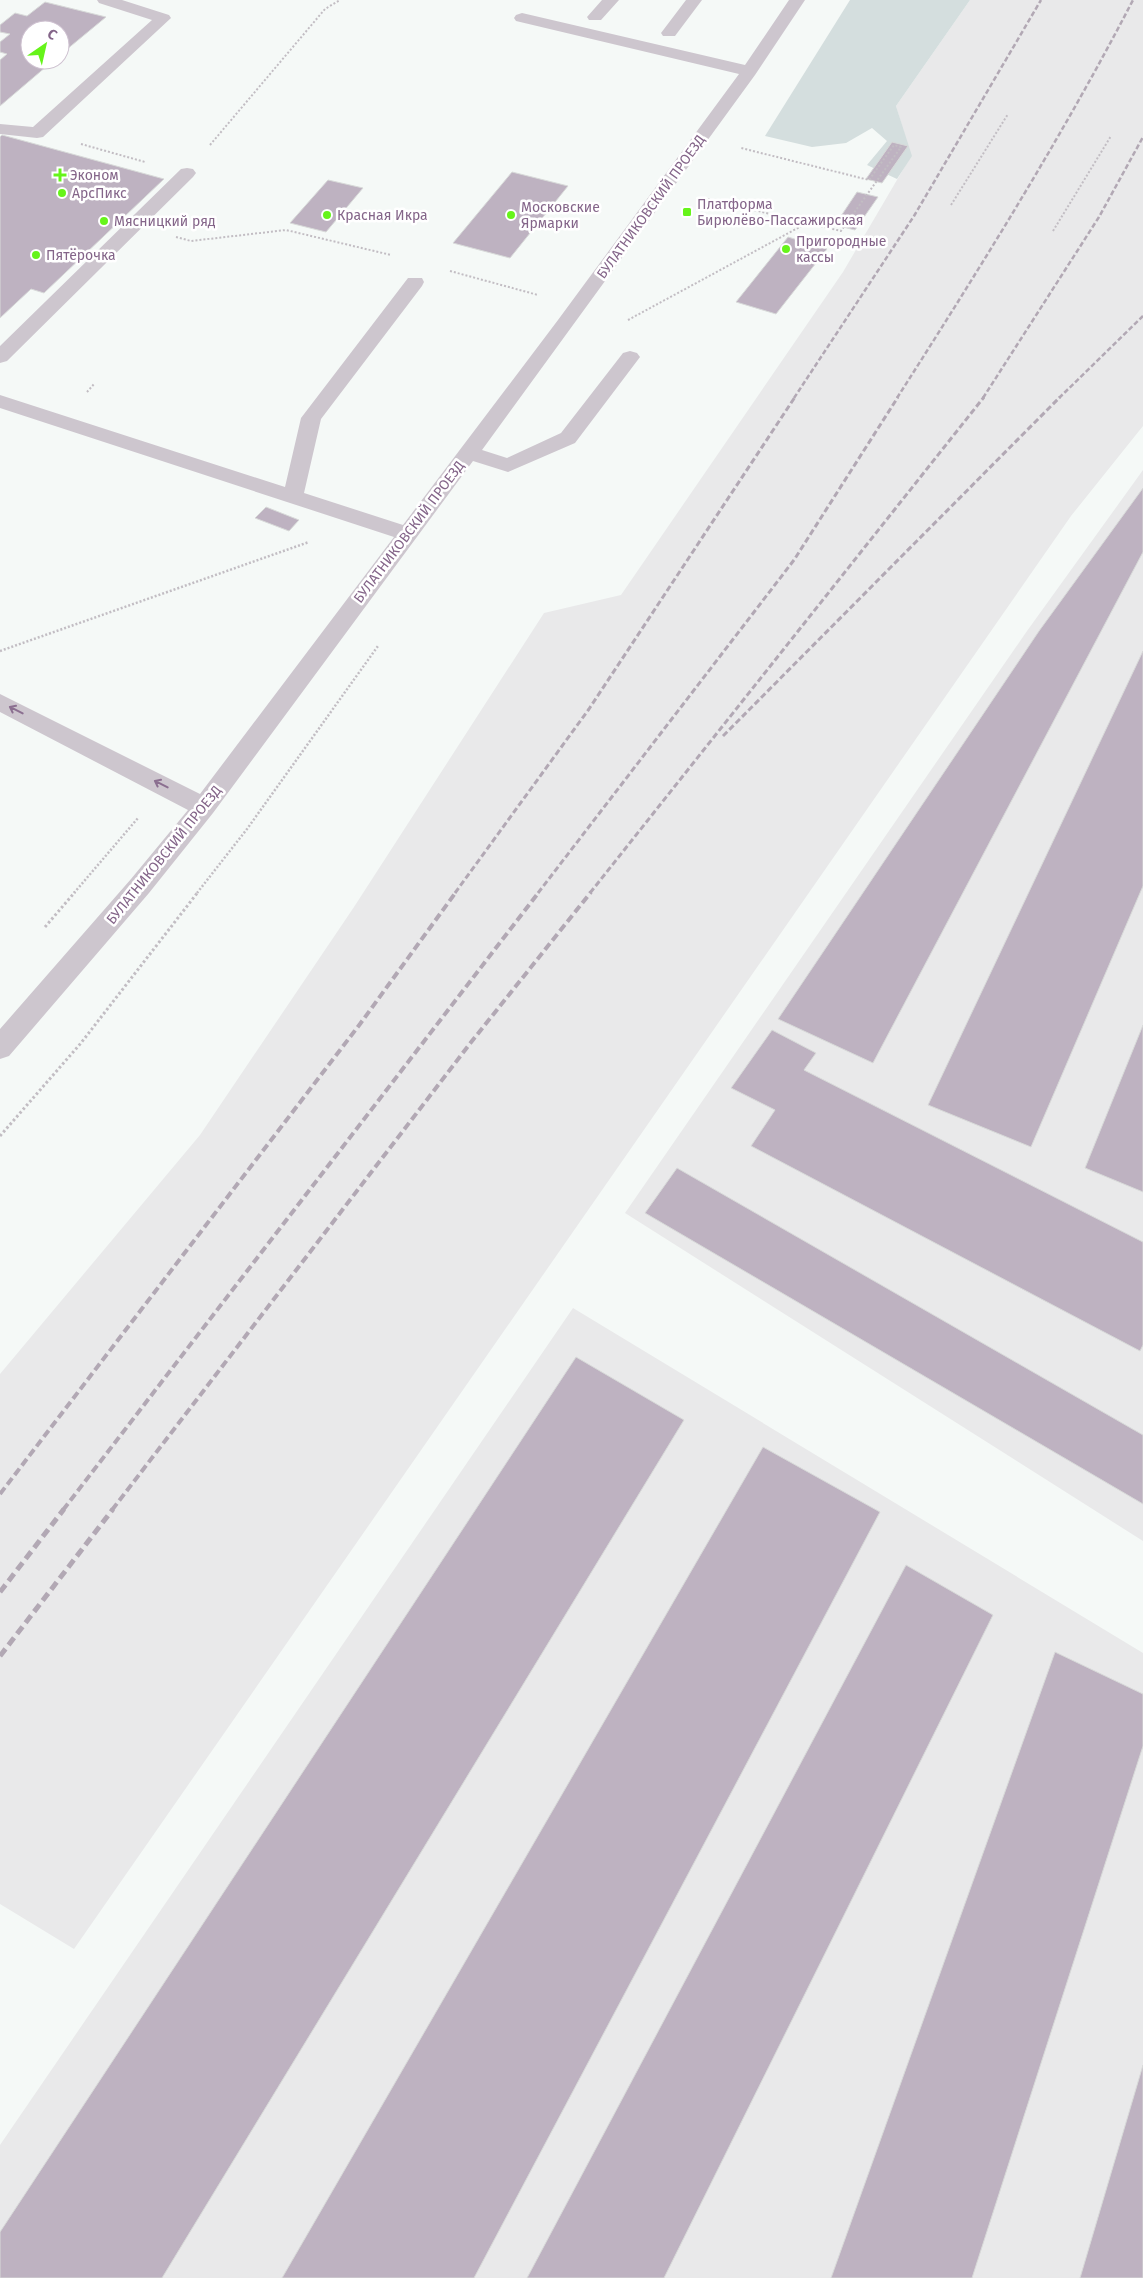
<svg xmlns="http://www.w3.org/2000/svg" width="1143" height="2278" viewBox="0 0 1143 2278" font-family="'Fira Sans',sans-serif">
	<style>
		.built { fill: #e9e9ea }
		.green { fill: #d4dede }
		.building { fill: #beb2c1; stroke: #d8dad9 }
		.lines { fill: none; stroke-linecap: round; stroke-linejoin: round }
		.path-far2 { stroke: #c2bdc3; stroke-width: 2; stroke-dasharray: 2 2; stroke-linecap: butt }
		.path-far1 { stroke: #c2bdc3; stroke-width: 2.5; stroke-dasharray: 2 2; stroke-linecap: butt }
		.path { stroke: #c2bdc3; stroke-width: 3; stroke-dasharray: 2.5 2.5; stroke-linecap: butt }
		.minor { fill: #cdc6ce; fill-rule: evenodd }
		.rail-far3 { stroke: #b2a8b4; stroke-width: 2.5; stroke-dasharray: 5 2.5; stroke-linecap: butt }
		.rail-far2 { stroke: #b2a8b4; stroke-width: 3; stroke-dasharray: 6 3; stroke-linecap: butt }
		.rail-far1 { stroke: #b2a8b4; stroke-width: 4; stroke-dasharray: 8 4; stroke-linecap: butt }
		.rail { stroke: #b2a8b4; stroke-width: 5; stroke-dasharray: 9 5; stroke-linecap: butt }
		.oneway { stroke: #8b6f90 }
		.poi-dot { fill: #66f41a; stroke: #fff; stroke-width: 2 }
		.labels { text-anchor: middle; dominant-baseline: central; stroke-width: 5; stroke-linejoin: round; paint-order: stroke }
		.far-poi-label { font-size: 14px; fill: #846589; stroke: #fff; text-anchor: start }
		.far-street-label { font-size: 14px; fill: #846589; stroke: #fff }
	</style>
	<rect width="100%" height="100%" fill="#f5f9f7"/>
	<path class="built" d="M970,0H1143V426L1071,516L74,1949L0,1904V1374L200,1135L354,907L544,613L621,595L843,272L911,156L896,106Z
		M1143,470V1541L625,1213L1027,631Z
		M573,1308L1143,1653V2278H0V2145Z"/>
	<path class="green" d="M850,0H970L896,106L912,156L897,179L867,165L887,141L872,128L846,143L812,147L765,136Z"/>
	<path class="building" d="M45,2L106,17L60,55V30H30V60H54L0,106V60L7,54L0,52V42L10,34L0,32V25L15,13L27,16Z
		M2,135L164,179L44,293L31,289L0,318V137Z
		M892,142L908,146L882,183L866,179Z
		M512,172L568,186L510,258L453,243Z
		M328,180L363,188L326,232L290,223Z
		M857,192L878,197L855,230L835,225Z
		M788,237L827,249L776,314L736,302Z
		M1143,488V552L873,1063L778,1019L1039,631Z
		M266,507L299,520L289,531L255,518Z
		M1143,651V886L1031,1147L928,1105Z
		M1143,1025V1192L1085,1168Z
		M772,1030L816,1053L804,1070L1143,1242V1345L1140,1351L751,1146L775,1110L731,1088Z
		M677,1168L1143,1435V1504L645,1213Z
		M576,1357L684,1420L162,2278H0V2232Z
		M763,1447L880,1512L474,2278H282Z
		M906,1565L993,1615L664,2278H527Z
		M1055,1652L1143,1694V1746L972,2278H831Z
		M1143,2065V2278H1080Z"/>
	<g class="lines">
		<path class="path-far2" d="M81,144L145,162
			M210,145L325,9L340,0
			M704,198L841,231L901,147L894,145L869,180L741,148
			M951,205L1008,114
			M1053,231L1111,136
			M176,237L191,241L286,230L391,255
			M450,271L538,295
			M628,320L807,223
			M87,392L94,384"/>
		<path class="path-far1" d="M0,651L309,542
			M74,893L138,818
			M197,893L247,829L378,646"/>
		<path class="path" d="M45,927L75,892
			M0,1136L81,1043L198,892"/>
		<path class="minor" d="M97,0H122L169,15L171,18L43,137L37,138L0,134V124L33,127L152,20L99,3Z
			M602,0H619L601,20H589L587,17Z
			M686,0H702L675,36H663L661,33Z
			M789,0H805L755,75L482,450L507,458L561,433L623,353L630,351L637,353L640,357L637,361L575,443L508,472L473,461L213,813L149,893L9,1056L0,1059V1029L131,879L188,810L0,712V694L200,794L394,537L0,408V395L285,487L301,418L408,278H422L424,282L422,286L321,419L304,493L403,525L558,320L739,74L516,21L514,18L516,15L522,13L745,65Z
			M187,168L193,169L196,173L193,177L7,361L0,363V346L181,169Z"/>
		<path class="rail-far3" d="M794,398L914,216L1041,0
			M897,398C980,268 1062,137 1133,0
			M983,398L1099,217L1143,137
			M1059,398L1143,316"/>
		<path class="rail-far2" d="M723,736L1060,397
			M455,893L589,709L795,397
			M538,893L794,560L898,397
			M590,893L984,397"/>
		<path class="rail-far1" d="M0,1494L360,1024L456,892
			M63,1510L539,892
			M112,1510L472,1041L591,892"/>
		<path class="rail" d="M0,1592L64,1509
			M0,1656L113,1509"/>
	</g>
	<defs><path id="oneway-shaft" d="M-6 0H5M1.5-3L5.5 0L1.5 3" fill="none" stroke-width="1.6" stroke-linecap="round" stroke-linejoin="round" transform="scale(1.25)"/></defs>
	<g class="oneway">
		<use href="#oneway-shaft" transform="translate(16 710) rotate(-153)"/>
		<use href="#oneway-shaft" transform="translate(161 784) rotate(-153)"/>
	</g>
	<g class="poi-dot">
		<path d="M57.5 167.5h5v5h5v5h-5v5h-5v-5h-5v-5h5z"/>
		<circle cx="62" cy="193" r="5"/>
		<rect x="682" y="207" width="10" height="10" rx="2.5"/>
		<circle cx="327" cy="215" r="5"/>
		<circle cx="511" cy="215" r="5"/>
		<circle cx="104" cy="221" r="5"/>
		<circle cx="786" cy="249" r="5"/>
		<circle cx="36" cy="255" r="5"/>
	</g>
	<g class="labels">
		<g class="far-poi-label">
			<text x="70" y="175">Эконом</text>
			<text x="72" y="193">АрсПикс</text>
			<text x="697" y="204">Платформа<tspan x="697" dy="16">Бирюлёво-Пассажирская</tspan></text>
			<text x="521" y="207">Московские<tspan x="521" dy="16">Ярмарки</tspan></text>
			<text x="337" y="215">Красная Икра</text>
			<text x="114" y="221">Мясницкий ряд</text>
			<text x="796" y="241">Пригородные<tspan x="796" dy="16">кассы</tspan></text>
			<text x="46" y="255">Пятёрочка</text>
		</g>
		<g class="far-street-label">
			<text transform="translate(651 207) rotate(-54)">БУЛАТНИКОВСКИЙ ПРОЕЗД</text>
			<text transform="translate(409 532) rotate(-53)">БУЛАТНИКОВСКИЙ ПРОЕЗД</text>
			<text transform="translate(164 855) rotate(-51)">БУЛАТНИКОВСКИЙ ПРОЕЗД</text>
		</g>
	</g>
	<g transform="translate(45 45) rotate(34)"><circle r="24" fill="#ffffff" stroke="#cec1d0"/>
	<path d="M0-4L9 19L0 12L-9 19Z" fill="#66f41a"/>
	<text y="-8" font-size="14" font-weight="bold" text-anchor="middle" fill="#846589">С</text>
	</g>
</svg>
